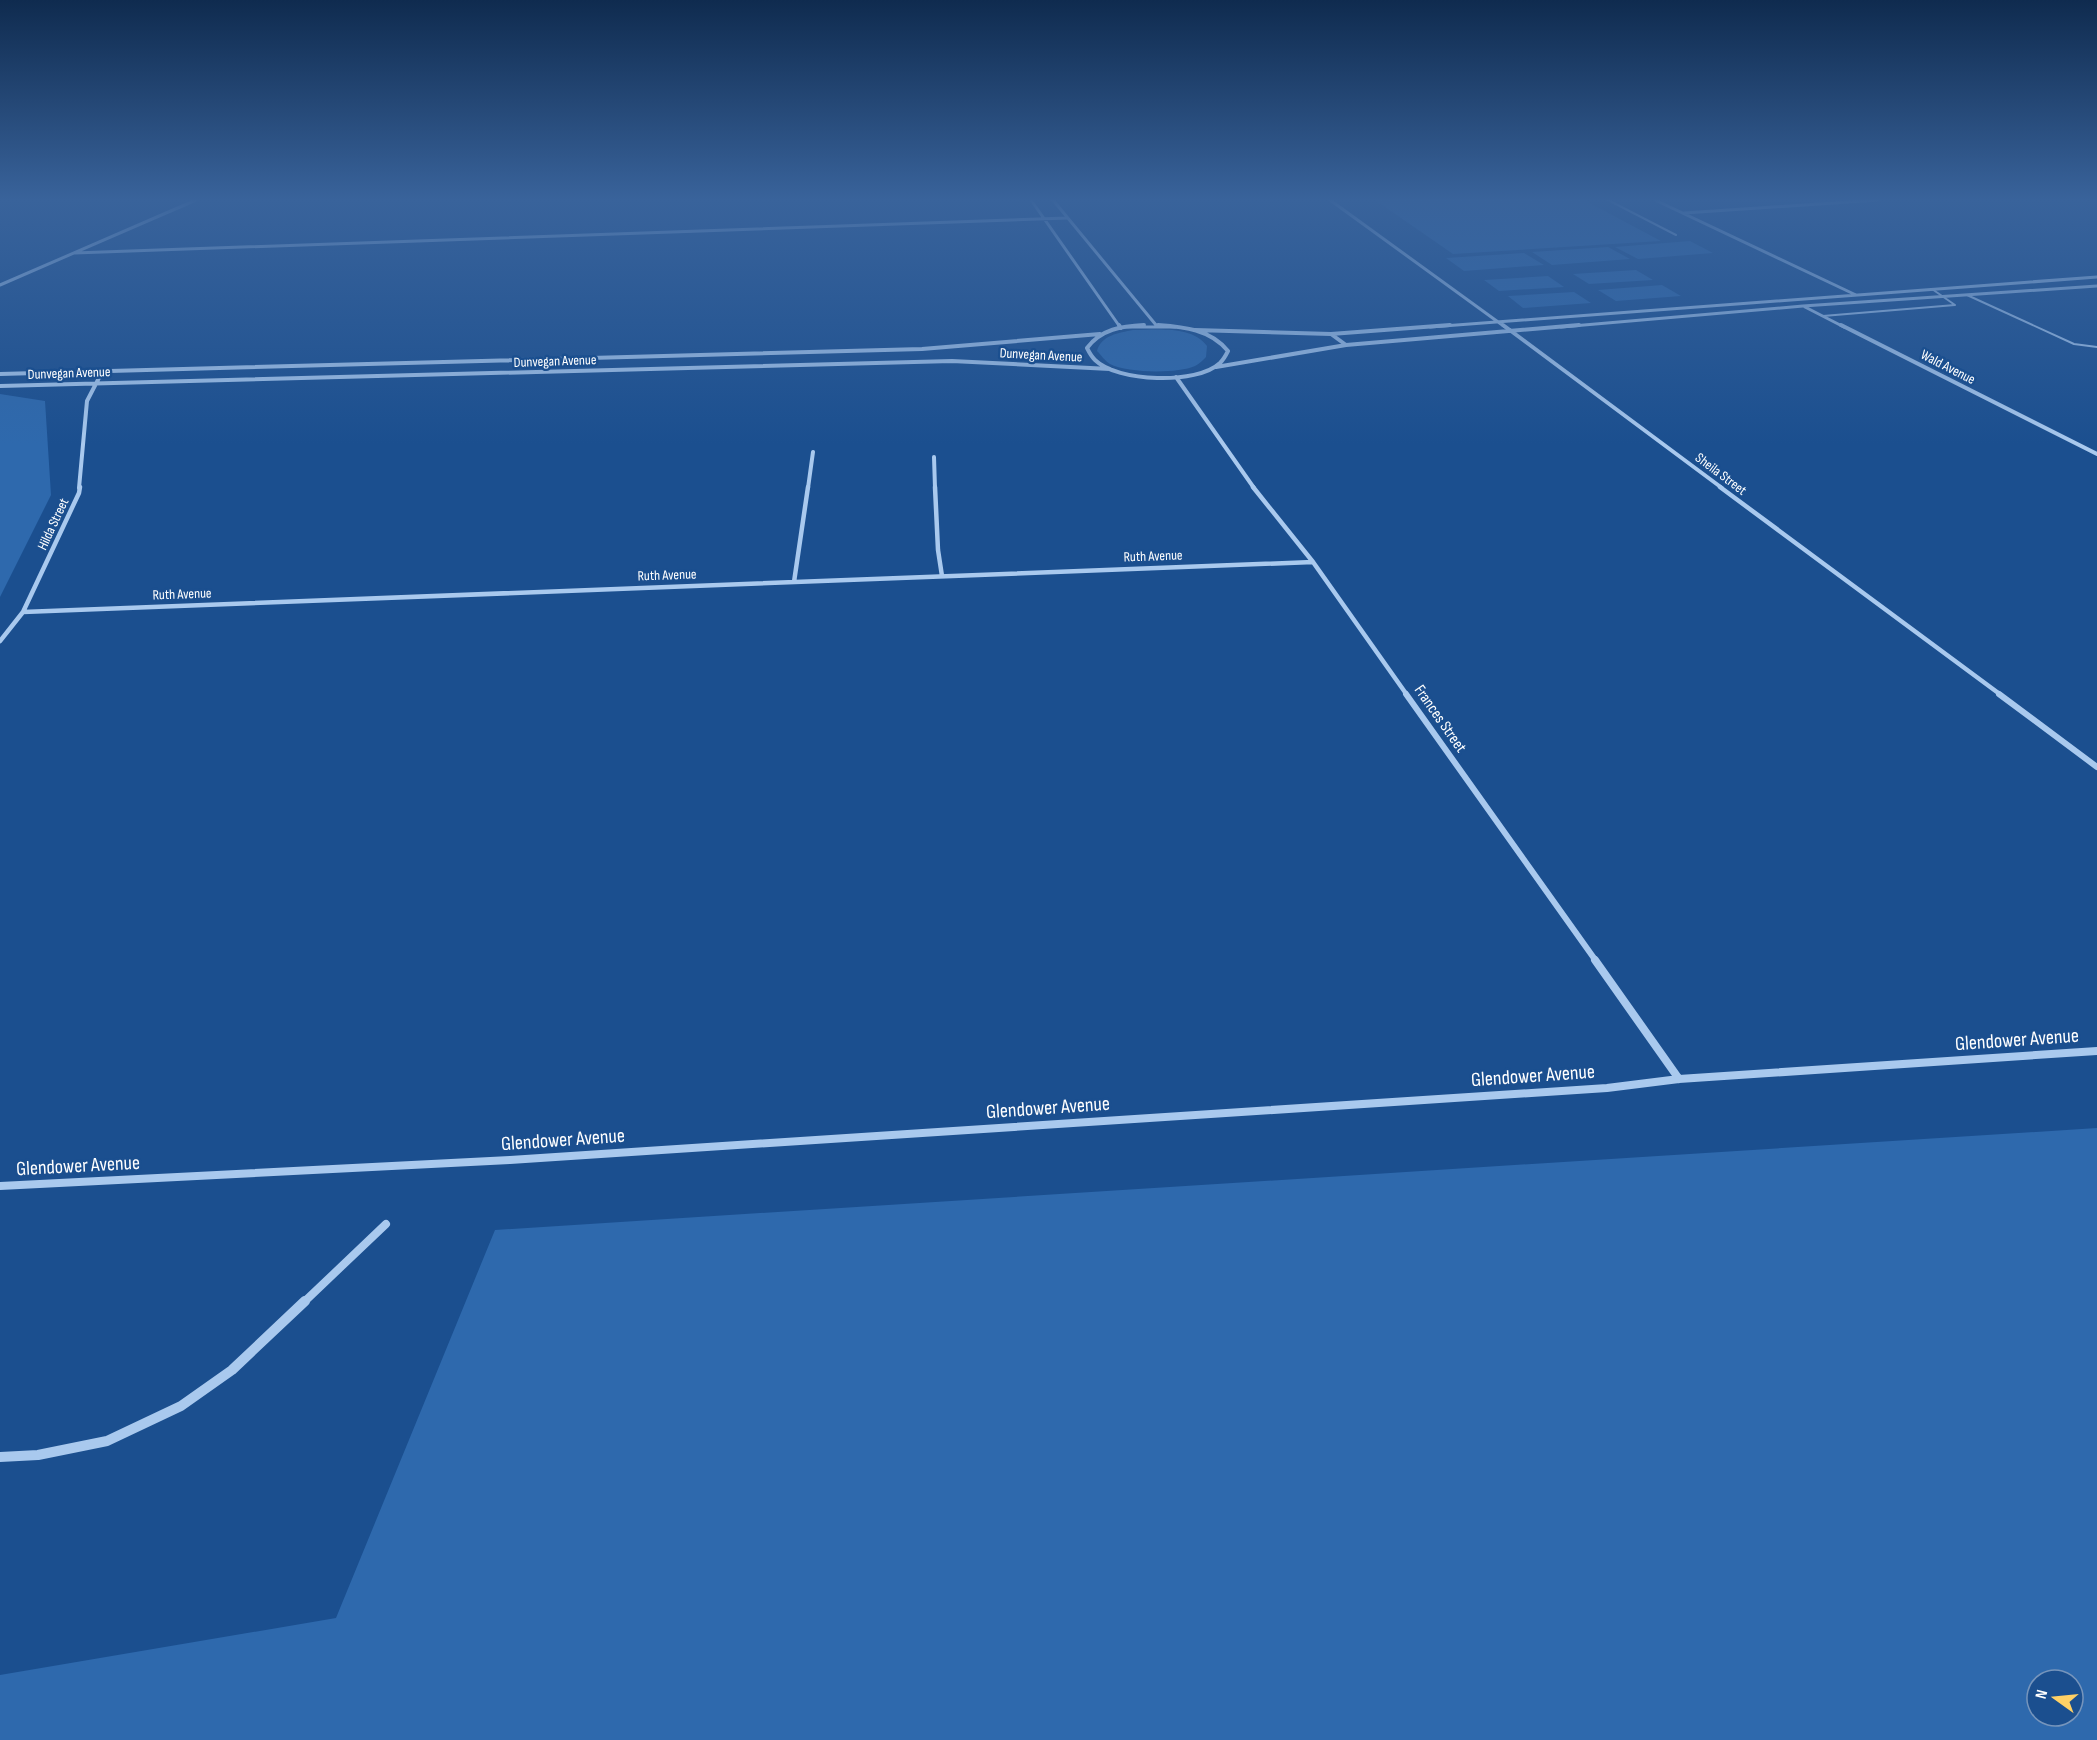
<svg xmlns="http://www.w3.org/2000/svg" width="2097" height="1740" viewBox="0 0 2097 1740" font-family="'Sofia Sans Condensed',sans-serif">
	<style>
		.green { fill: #2e69ad; fill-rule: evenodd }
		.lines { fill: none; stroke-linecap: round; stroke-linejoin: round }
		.lane { stroke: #a9c9ee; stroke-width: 2 }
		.street-far5 { stroke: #a9c9ee; stroke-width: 3 }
		.street-far4 { stroke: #a9c9ee; stroke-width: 4 }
		.street-far3 { stroke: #a9c9ee; stroke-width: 4.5 }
		.street-far2 { stroke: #a9c9ee; stroke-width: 6 }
		.street-far1 { stroke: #a9c9ee; stroke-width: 8 }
		.street { stroke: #a9c9ee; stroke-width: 10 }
		.labels { text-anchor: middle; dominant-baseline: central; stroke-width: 5; stroke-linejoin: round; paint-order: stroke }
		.far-street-label { font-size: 14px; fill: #fff; stroke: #1b4f8f }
		.street-label { font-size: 16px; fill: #fff; stroke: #1b4f8f }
		.near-street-label { font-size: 20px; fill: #fff; stroke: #1b4f8f }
	</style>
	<rect width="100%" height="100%" fill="#1b4f8f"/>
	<path class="green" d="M1375,200H1584L1661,241L1453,254Z
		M1690,241L1713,253L1638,259L1615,247Z
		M1608,247L1630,259L1552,265L1532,252Z
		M1524,253L1544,265L1464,271L1446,258Z
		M1636,270L1653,280L1589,284L1573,274Z
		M1548,276L1564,287L1499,291L1484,280Z
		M1662,285L1681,296L1616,301L1598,290Z
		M1574,292L1591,303L1523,308L1508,296Z
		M1133,330C1156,330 1192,325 1207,346L1206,357C1203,360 1199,364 1195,366C1177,374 1127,373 1110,364C1105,361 1101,355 1097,351C1101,335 1119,333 1133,330Z
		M0,394L45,401L51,495L0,597Z
		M2097,1128V1740H0V1675L336,1618L495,1230ZM2037,1680H2073V1716H2037Z"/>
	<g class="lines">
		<path class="lane" d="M1608,200L1676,235
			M1967,295L2074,344L2097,347
			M1823,316L1955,305L1932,289"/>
		<path class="street-far5" d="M1031,200L1120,327
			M1053,200L1156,325
			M1330,200L1505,327
			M1655,200L1856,295
			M1684,213L1878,200
			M74,253L1067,218
			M0,285L196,200
			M1805,307L1844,327
			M1125,327H1175
			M1430,327L2097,277
			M1561,327L1803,306L2097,286"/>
		<path class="street-far4" d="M1119,325L1121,328
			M1144,325C1122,326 1101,329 1087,348C1089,352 1092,357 1095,360C1117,382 1197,385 1220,363C1223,360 1226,355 1228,351C1210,329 1184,327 1158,325
			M1503,325L1722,488
			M1841,325L2097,454
			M1195,330L1331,334L1450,325
			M1331,334L1346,345
			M1216,367L1346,345L1579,325
			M0,374L922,349L1100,334
			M1176,377L1254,488
			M0,386L952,361L1110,369
			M934,457L935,488
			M79,488L87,401L102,372
			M808,488L813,452"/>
		<path class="street-far3" d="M935,487L938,550L942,576
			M1253,487L1313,562L1407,695
			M1720,487L2001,695
			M794,582L808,487
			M23,612L1313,562
			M0,641L23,612L79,493L80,487"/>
		<path class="street-far2" d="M1406,694L1596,961
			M1999,694L2097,767"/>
		<path class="street-far1" d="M1595,960L1679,1079
			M0,1186L510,1160L1607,1088L1679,1079L2097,1051
			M303,1303L386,1224"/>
		<path class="street" d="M0,1457L38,1455L107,1441L181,1406L232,1370L305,1301"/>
	</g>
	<linearGradient id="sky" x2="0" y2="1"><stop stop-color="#0f2b4f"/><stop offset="0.45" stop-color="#39639b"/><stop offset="1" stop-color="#39639b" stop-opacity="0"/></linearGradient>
	<rect width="2097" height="444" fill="url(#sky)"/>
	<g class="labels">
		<g class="far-street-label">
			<text transform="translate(1041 355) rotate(3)">Dunvegan Avenue</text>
			<text transform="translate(555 361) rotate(-2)">Dunvegan Avenue</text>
			<text transform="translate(1948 367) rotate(27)">Wald Avenue</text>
			<text transform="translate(69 373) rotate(-2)">Dunvegan Avenue</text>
			<text transform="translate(1721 474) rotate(37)">Sheila Street</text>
			<text transform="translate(53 524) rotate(-65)">Hilda Street</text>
			<text transform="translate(1153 556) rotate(-2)">Ruth Avenue</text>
			<text transform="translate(667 575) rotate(-2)">Ruth Avenue</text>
			<text transform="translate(182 594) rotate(-2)">Ruth Avenue</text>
		</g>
		<g class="street-label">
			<text transform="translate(1440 719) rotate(55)">Frances Street</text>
		</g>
		<g class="near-street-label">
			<text transform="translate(2017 1040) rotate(-4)">Glendower Avenue</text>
			<text transform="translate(1533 1076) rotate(-4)">Glendower Avenue</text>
			<text transform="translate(1048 1108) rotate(-4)">Glendower Avenue</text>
			<text transform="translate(563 1140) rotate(-4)">Glendower Avenue</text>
			<text transform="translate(78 1166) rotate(-3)">Glendower Avenue</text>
		</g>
	</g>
	<g transform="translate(2055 1698) rotate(285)"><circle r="28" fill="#1b4f8f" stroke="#7695bc" stroke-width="1.5"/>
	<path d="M0-4.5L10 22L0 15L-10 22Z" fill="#ffd166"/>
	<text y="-9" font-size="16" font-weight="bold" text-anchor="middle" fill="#ffffff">N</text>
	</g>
</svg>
